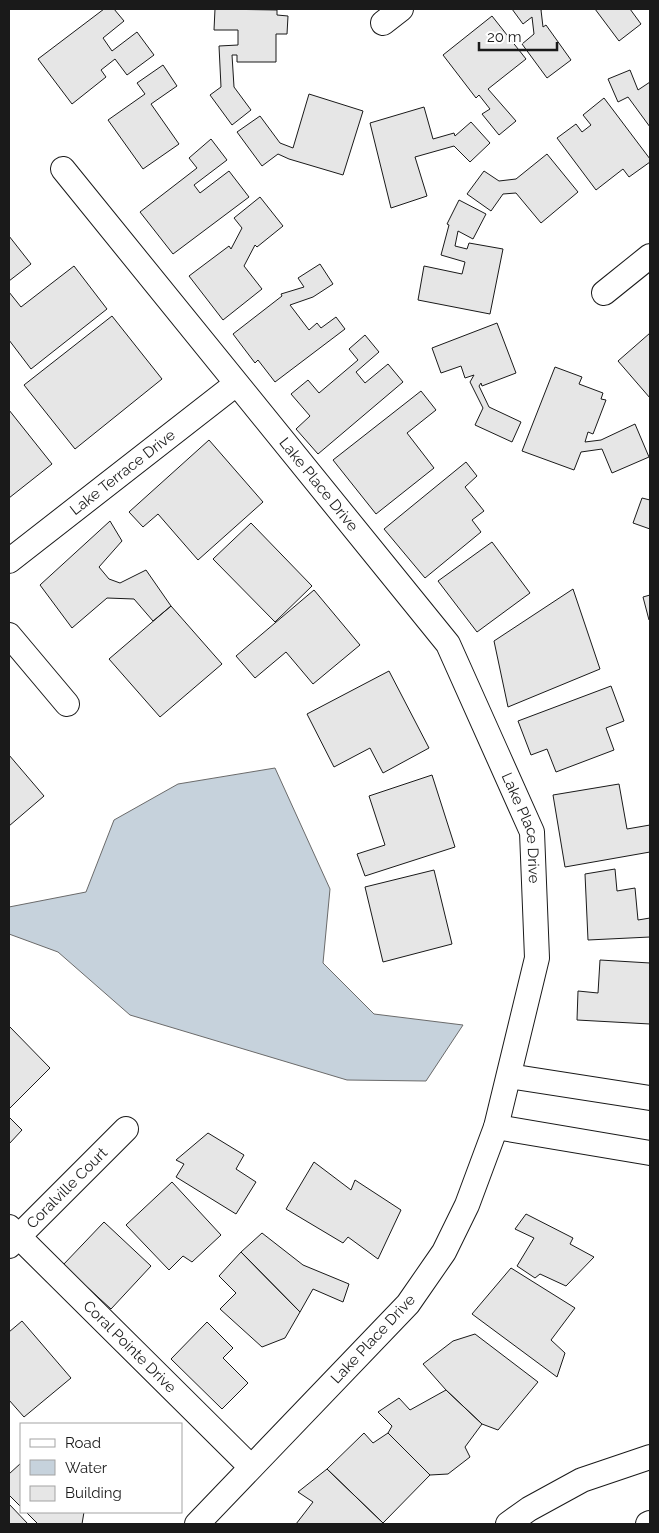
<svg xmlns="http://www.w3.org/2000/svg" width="659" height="1533" viewBox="0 0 659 1533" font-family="Raleway,sans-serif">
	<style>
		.water { fill: #c6d2dc; stroke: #6a6a6a }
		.building { fill: #e6e6e6; stroke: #1a1a1a }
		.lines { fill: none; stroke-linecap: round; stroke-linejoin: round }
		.minor-casing { stroke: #1a1a1a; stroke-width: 26 }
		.minor { stroke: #fff; stroke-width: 24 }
		.labels { text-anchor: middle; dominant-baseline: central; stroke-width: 4; stroke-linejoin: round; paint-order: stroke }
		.street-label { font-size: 15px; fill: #1a1a1a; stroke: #fff }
	</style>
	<rect width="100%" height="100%" fill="#fff"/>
	<path class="water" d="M275,768L330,889L323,963L374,1014L463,1025L426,1081L347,1080L130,1015L58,952L9,934V907L86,892L114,820L178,784Z"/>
	<path class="building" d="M104,9H114L124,21L103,38L112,51L137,32L154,55L127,75L115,59L101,70L106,77L72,104L38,59Z
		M215,9L277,10V15L288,16L287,34H276V62H237V55H232L234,87L251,110L232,125L210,95L221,87L219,46L238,45V30H214Z
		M512,9H543L541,10L543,27L546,25L571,60L547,78L522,44L534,34L532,17L523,24Z
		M595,9H630L641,24L619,41Z
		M492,16L526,59L488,89L516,121L499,135L482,114L490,109L479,95L476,98L443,55Z
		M163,65L177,86L151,104L179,144L143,169L108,120L145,94L137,83Z
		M630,70L638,90L650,82V127L628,97L618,102L608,79Z
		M309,94L363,111L343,175L289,159L278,154L262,166L237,132L260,116L280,143L293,148Z
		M604,98L650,159V162L629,177L623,169L596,190L557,138L576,124L582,132L591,125L583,115Z
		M424,107L433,139L454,133L455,136L471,122L490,143L470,162L454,146L415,157L427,196L391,208L370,123Z
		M211,139L227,160L194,185L200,193L229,171L249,197L173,254L140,212L197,168L189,158Z
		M547,154L578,192L541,223L516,193L503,194L491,211L467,194L484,171L499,181L516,179Z
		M260,197L283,226L257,247L255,245L244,266L262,289L223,320L189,276L229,246L231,249L242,228L234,218Z
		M459,200L486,214L473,239L458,231L455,246L467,249L469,243L503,249L490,314L418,300L424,266L462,274L465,262L441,255L449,225L447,224Z
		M9,236L31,264L9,281Z
		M320,264L333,284L313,297L290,305L309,330L317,323L321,328L336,317L345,329L275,382L258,360L255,363L233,334L282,296L281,294L304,287L298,278Z
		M74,266L107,309L31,369L9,340V292L21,307Z
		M112,316L162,379L75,449L24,385Z
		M497,323L516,373L482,386L481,383L479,386L489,407L521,422L512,442L475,425L483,408L470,382L474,375L465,378L461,366L441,373L432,348Z
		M650,333V398L618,361Z
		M365,335L379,352L356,372L365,383L388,364L403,382L318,454L296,429L310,416L291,394L308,380L319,393L358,360L349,349Z
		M555,367L582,377L579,384L603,393L601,399L606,400L593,434L588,432L585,442L601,440L635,424L649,457L612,473L602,449L581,452L574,470L522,451Z
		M421,391L436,410L407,433L434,468L376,514L333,460Z
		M9,410L52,464L9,498Z
		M209,440L263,502L198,560L158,514L143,527L129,512Z
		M466,462L477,476L465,487L484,511L472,520L481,532L425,578L384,529Z
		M642,498L650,500V529L633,523Z
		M110,521L122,541L99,567L109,579L120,583L146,570L171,606L153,621L134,599L107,598L72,628L40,585Z
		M251,523L312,586L275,622L213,559Z
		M492,542L530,593L477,632L438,581Z
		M573,589L600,669L508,707L494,641Z
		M314,590L360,645L313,684L286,652L255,678L236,656Z
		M650,595V620H649L643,597Z
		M171,606L222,664L160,717L109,659Z
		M389,671L429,748L383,773L370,748L334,767L307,714Z
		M611,686L624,721L606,728L614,750L556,772L547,749L531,755L518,721Z
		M9,755L44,796L9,826Z
		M432,775L455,847L365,876L357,854L385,845L369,796Z
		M619,784L627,829L650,825V852L565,867L553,795Z
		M615,869L617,891L635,888L638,920L650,918V937L588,940L585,874Z
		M434,870L452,944L383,962L365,887Z
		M600,960L650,963V1024L577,1020L578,991L598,993Z
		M9,1026L50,1068L9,1109Z
		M9,1117L22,1130L9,1144Z
		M208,1133L244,1155L236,1169L256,1182L236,1214L176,1177L184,1164L176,1160Z
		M314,1162L351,1190L355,1180L401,1210L378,1259L348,1237L343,1243L286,1209Z
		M172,1182L221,1235L192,1262L183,1256L169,1270L126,1225Z
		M526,1214L573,1238L570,1244L594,1257L566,1286L540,1274L535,1278L517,1266L534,1238L515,1229Z
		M104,1222L151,1266L111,1309L63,1265Z
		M262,1233L303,1265L349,1284L343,1302L313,1289L300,1312L241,1252Z
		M241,1252L300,1312L285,1338L262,1347L220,1309L236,1293L219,1276Z
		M511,1268L575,1308L551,1340L565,1353L557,1377L472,1314Z
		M22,1321L71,1378L24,1417L9,1400V1332Z
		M207,1322L233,1348L223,1358L248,1383L222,1409L171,1359Z
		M475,1334L538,1382L498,1430L482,1424L446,1390L423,1364L453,1341Z
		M446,1390L482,1424L465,1447L470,1457L448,1474L430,1475L388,1433L392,1426L378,1412L399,1398L410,1410Z
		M364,1433L373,1443L388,1433L430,1475L383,1523L327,1469Z
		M21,1463V1507L9,1495V1474Z
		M327,1469L383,1523L382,1524H296L313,1502L298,1492Z
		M9,1504L28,1524H9Z
		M26,1512H84L82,1524H38Z"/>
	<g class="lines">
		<defs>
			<g id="minor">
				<path d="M383,23L401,9"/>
				<path id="s1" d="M63,169L448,644L532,832L537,958L496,1127L467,1205L444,1252L408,1304L197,1524"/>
				<path d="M604,293L650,256"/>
				<path id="s2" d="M9,561L236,384"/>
				<path d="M9,635L67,704"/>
				<path d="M509,1076L650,1098"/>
				<path d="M496,1127L650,1153"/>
				<path id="s3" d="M9,1227L251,1467"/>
				<path id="s4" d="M9,1246L126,1129"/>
				<path d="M508,1524L529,1509L582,1480L650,1457"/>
				<path d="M648,1524L650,1523"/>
			</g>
		</defs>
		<use href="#minor" class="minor-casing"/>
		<use href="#minor" class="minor"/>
	</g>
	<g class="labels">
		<g class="street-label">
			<text stroke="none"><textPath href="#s2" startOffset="144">Lake Terrace Drive</textPath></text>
			<text stroke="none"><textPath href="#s1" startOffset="406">Lake Place Drive</textPath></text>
			<text stroke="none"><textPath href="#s1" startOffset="811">Lake Place Drive</textPath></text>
			<text stroke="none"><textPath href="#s4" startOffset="82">Coralville Court</textPath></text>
			<text transform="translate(373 1339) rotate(-47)">Lake Place Drive</text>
			<text stroke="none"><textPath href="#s3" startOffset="170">Coral Pointe Drive</textPath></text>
		</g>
	</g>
	<rect width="659" height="1533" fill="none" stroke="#1a1a1a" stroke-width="20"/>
	<rect x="20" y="1423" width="162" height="90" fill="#ffffff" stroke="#a3a3a3"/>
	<rect x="30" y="1439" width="25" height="8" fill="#ffffff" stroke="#a3a3a3"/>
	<text x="65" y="1448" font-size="15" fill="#1a1a1a">Road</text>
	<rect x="30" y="1460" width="25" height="15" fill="#c6d2dc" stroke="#a3a3a3"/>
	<text x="65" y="1473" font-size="15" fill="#1a1a1a">Water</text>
	<rect x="30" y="1486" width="25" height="15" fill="#e6e6e6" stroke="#a3a3a3"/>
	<text x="65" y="1498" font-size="15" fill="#1a1a1a">Building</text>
	<path d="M479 42v8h78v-8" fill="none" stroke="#1a1a1a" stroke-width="2.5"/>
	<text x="487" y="42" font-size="15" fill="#1a1a1a" stroke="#ffffff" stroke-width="4" paint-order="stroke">20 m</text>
</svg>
